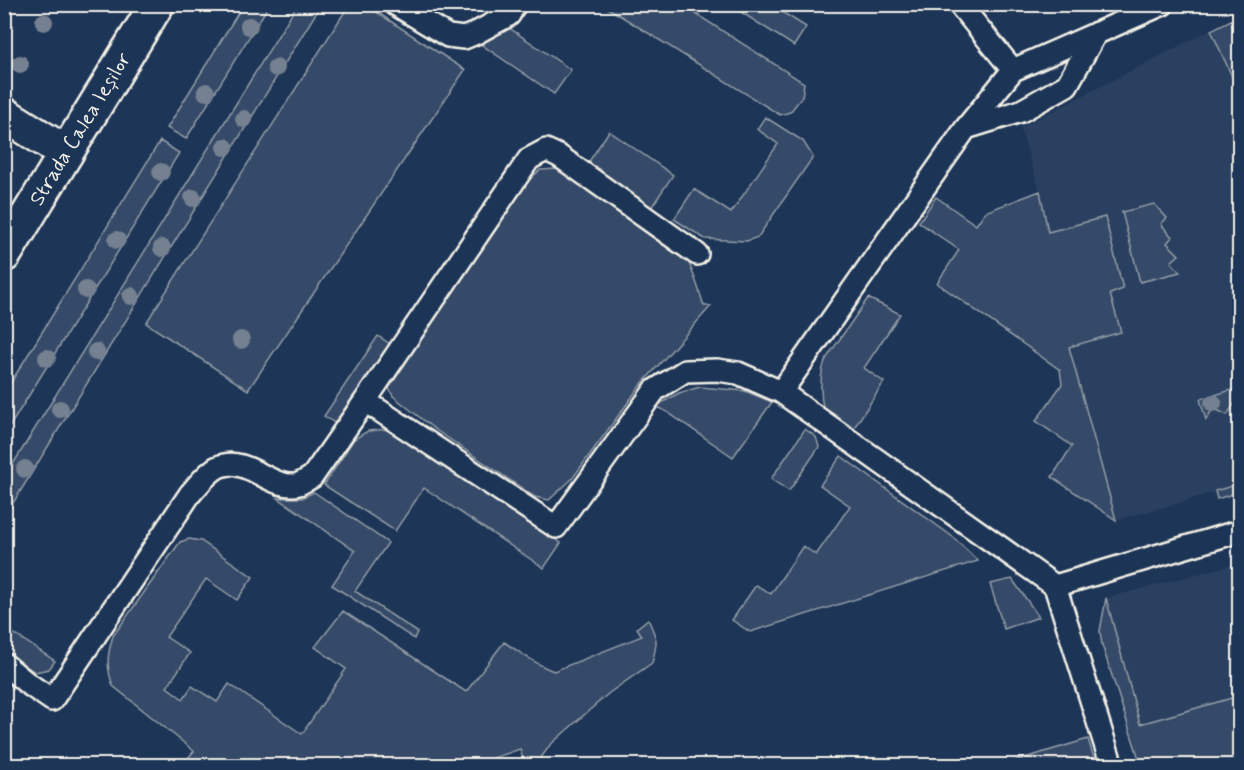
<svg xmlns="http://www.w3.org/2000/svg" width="1244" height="770" viewBox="0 0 1244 770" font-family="Mynerve,sans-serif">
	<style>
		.built { fill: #2a4060 }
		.green { fill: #354a67; stroke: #949ea8; stroke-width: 1.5 }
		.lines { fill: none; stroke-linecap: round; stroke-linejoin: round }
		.lane-casing { stroke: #f4f1e8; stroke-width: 26 }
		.street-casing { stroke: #f4f1e8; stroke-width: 38 }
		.primary-casing { stroke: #f4f1e8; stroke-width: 38 }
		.lane { stroke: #1d3557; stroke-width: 21 }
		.street { stroke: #1d3557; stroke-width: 33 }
		.primary { stroke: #1d3557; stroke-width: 33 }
		.tree { fill: #748191 }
		.labels { text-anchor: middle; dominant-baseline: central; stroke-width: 4.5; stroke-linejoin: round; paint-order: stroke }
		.street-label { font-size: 21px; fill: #f4f1e8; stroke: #1d3557 }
	</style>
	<rect width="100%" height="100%" fill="#1d3557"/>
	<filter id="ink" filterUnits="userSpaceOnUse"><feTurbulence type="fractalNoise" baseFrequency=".0167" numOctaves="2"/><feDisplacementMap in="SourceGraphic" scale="12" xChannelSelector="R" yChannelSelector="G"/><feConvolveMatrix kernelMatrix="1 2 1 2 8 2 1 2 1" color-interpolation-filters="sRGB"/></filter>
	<g filter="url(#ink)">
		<path class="built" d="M5,4L18,5L5,26L4,5Z
			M1239,15V484L1183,502L1116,520L1069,347L1040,191L1020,128Z
			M1239,563V696L1140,724L1106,598Z"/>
		<path class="green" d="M243,5H269L186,139L167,128Z
			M297,5H321L5,516V477Z
			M349,5H366L465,70L248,390L146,323Z
			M603,5H682L804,83L802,97L790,112L780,115Z
			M730,5H771L806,27L794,46Z
			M1233,19L1239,35V92L1211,30Z
			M499,21L571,70L554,94L482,45Z
			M765,117L803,141L813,157L758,237L747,241L705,239L674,219L694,189L731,213L778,144L757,129Z
			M609,131L673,175L651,208L588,163Z
			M160,141L179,153L5,434V392Z
			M559,169L689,263L697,284L704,306H711L640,386L572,479L549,500L535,497L433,428L393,396L389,388L525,184L540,170Z
			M1040,191L1048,232L1105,217L1123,289L1110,294L1121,332L1069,347L1116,520L1052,477L1072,446L1036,421L1062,384L1060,370L937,283L959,250L919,222L936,197L976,225L985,212Z
			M1154,204L1167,218L1161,224L1172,237L1167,243L1179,255L1171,262L1180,272L1140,282L1122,212Z
			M868,298L900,314L864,368L884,382L852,431L824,412C820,395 819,374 826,359Z
			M378,336L393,346L339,426L324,416Z
			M700,387L745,391L772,402L733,457L667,412L656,406L679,393Z
			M1239,388V405L1235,403L1227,415L1213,408L1206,420L1200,399Z
			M388,429L394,430L561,543L544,568L424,488L395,531L324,485L354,439L368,431Z
			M805,429L816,437L819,447L789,491L771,479Z
			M841,456L953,537L978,561L750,632L732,620L756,585L771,594L803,546L816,555L850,506L820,485Z
			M1239,484V492L1217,499L1215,491Z
			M314,492L388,543L355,591L417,632L414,639L332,585L355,551L278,498H302Z
			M189,539L201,541L253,577L237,600L206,579L166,637L190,653L167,687L183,699L192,686L217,702L229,684L302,734L346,669L315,647L343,611L466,692L504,642C520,652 536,665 554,671L642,636L637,628L648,619C658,641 658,640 652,663L609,693L550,745L536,765H525L520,749L470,766L182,765L194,751L113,686C106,667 107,655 113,636L180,542Z
			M1012,579L1039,617L1004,629L990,584Z
			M1106,598L1140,724L1239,696V765H1141L1102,645L1100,631Z
			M4,627L55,661L49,669L35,672L5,652Z
			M1088,739L1096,765H1001Z"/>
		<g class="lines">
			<defs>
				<path id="lane" d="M395,4L448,36L464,38L476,33L509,15L515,4
					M959,4L1013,70
					M966,128L1021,111L1067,85L1096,33
					M781,392L966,128L1013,70L1163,4
					M365,401L529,159L546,150L559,156L697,254
					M1055,586L1240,531
					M4,664L27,683L52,700L190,494C197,486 208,472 218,467C247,454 272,492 299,484C303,482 308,479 312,477L365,401L556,527L655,390L685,371L717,370L738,373L781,392L1055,586L1112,766"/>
				<path id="street" d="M4,114L66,153"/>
				<g id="primary">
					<path id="s1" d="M4,255L157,4"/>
				</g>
			</defs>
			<use href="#lane" class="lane-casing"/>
			<use href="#street" class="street-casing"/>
			<use href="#primary" class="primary-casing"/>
			<use href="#lane" class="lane"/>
			<use href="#street" class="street"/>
			<use href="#primary" class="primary"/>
		</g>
		<g class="tree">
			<circle cx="44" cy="22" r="9"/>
			<circle cx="249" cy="26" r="9"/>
			<circle cx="20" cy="64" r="9"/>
			<circle cx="276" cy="68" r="9"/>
			<circle cx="206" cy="92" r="9"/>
			<circle cx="244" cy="119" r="9"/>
			<circle cx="225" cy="147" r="9"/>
			<circle cx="161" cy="172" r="9"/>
			<circle cx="193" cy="198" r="9"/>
			<circle cx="117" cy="240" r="9"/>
			<circle cx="162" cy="248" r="9"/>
			<circle cx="86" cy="290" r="9"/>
			<circle cx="131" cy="296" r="9"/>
			<circle cx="241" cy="340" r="9"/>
			<circle cx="96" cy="352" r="9"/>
			<circle cx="47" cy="358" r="9"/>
			<circle cx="1213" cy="403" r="9"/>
			<circle cx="60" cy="409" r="9"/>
			<circle cx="25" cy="469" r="9"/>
		</g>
	</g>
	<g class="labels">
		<g class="street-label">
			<text stroke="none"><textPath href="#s1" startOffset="147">Strada Calea Ieșilor</textPath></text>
		</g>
	</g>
	<rect width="1244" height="770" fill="none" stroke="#1d3557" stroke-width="24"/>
	<rect x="12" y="12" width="1220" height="746" fill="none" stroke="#f4f1e8" stroke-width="2" filter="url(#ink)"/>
</svg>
